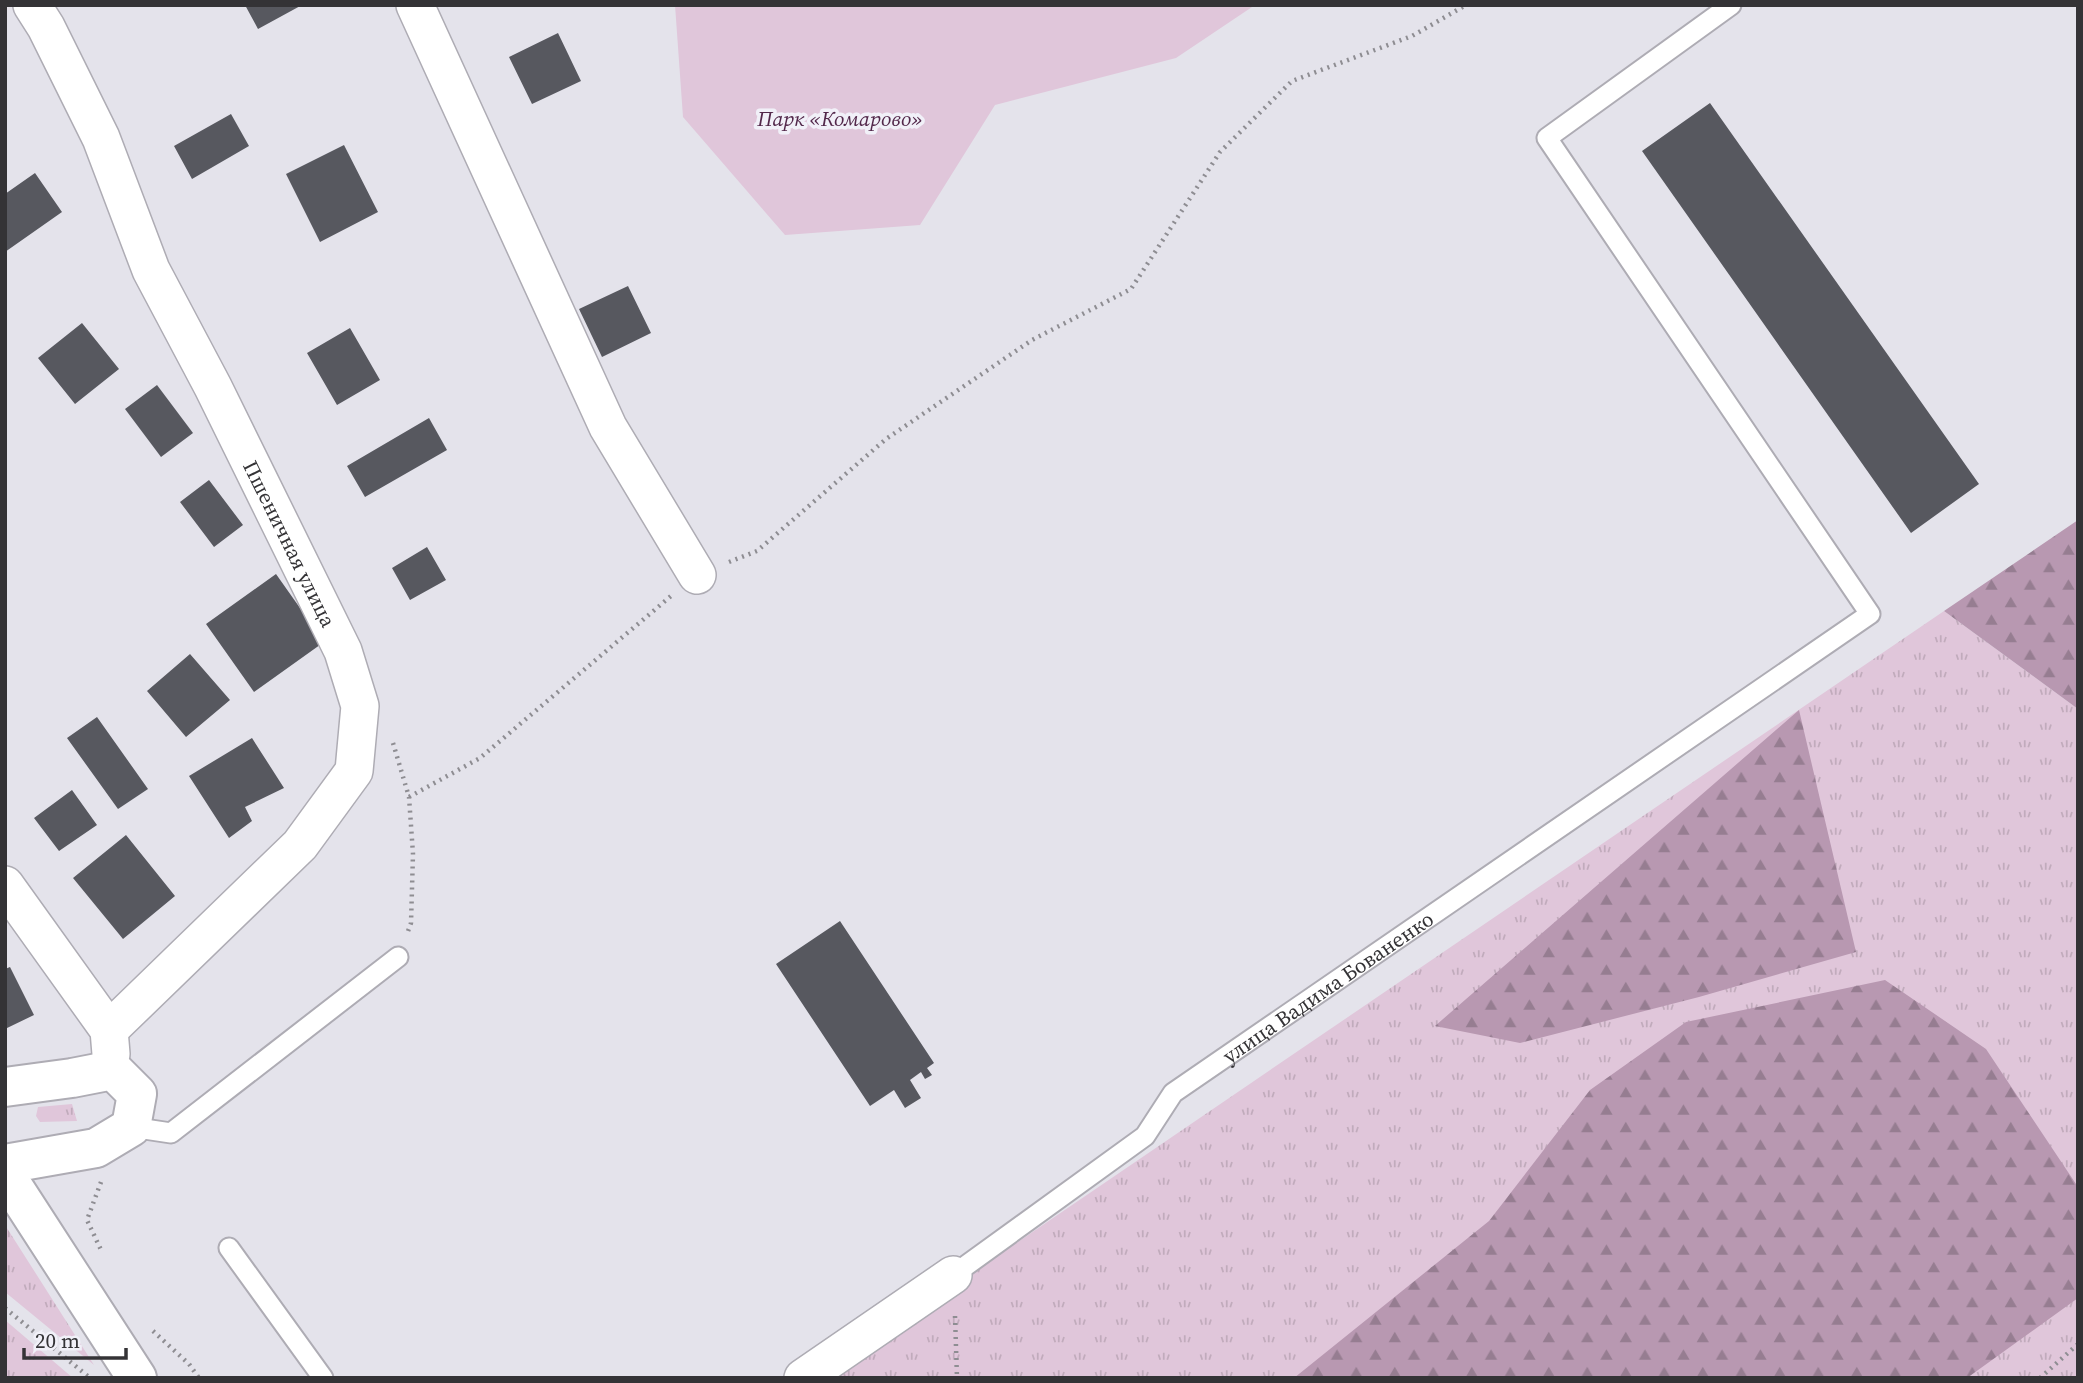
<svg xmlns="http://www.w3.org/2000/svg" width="2083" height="1383" viewBox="0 0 2083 1383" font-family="'Source Serif 4',serif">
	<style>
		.grass { fill: url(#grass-tufts) }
		.forest { fill: url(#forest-firs) }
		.park { fill: #e0c6da }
		.building { fill: #57585f }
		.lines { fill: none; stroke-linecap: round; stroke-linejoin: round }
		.service-casing { stroke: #aeacb4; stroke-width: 23 }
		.minor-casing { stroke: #aeacb4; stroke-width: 40 }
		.tertiary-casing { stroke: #aeacb4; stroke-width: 42 }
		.path { stroke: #8e8d92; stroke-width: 4.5; stroke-dasharray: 2 5; stroke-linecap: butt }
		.service { stroke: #fff; stroke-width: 19 }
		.minor { stroke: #fff; stroke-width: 37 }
		.tertiary { stroke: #fff; stroke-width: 38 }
		.labels { text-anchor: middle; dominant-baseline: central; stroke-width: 7; stroke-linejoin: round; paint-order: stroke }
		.park-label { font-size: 21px; font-style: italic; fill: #52274a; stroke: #f1f0f8 }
		.street-label { font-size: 21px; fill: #343336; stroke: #f1f0f8 }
	</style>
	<defs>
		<pattern id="grass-tufts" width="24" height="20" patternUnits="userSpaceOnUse" patternTransform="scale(1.75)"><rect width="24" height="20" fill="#e0c6da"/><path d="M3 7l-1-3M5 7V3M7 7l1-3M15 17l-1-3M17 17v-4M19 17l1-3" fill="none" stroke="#c1abbc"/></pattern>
		<pattern id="forest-firs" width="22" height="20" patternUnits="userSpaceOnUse" patternTransform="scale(1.75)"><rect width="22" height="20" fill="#b898b1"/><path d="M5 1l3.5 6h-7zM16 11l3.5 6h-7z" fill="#967d91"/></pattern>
	</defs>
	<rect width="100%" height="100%" fill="#e4e3eb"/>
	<path class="grass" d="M1944,611L2078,709V1378H818Z
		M72,1104L77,1121L40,1122L36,1116L38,1107Z
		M5,1225L94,1365L5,1292Z
		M5,1320L73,1378H5Z"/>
	<path class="forest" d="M2078,520V709L1944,611Z
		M1799,710L1856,952L1699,997L1520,1043L1435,1026Z
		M1885,980L1986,1049L2078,1187V1298L1967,1378H1294L1489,1221L1590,1090L1686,1022Z"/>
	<path class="park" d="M675,5H1255L1176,58L995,105L920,225L785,235L683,117Z"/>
	<path class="building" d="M245,5H302L258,29Z
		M558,33L581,81L532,104L509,57Z
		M1710,103L1979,484L1911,533L1642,151Z
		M231,114L249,146L192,179L174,146Z
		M344,145L378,212L320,242L286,174Z
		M35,173L62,212L5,252V194Z
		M628,286L651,333L602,357L579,309Z
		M82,323L119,369L75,404L38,358Z
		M350,328L380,380L337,405L307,353Z
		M157,385L193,433L161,457L125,409Z
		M429,418L447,450L365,497L347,466Z
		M209,480L243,525L214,547L180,502Z
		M427,547L446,580L410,600L392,568Z
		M276,574L324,642L254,692L206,624Z
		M190,654L230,700L186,737L147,691Z
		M97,717L148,789L118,809L67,738Z
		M252,738L284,788L245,807L252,821L229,838L189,776Z
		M72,790L97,825L59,851L34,818Z
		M126,835L175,896L123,939L73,878Z
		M840,921L934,1063L927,1068L932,1075L925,1079L921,1072L910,1080L921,1098L905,1108L894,1090L870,1106L776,964Z
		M10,967L34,1015L5,1029V969Z"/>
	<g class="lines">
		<defs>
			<g id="service">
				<path d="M131,1127L171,1133L398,957"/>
				<path d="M229,1248L323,1378"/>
				<path id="s1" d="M953,1275L1145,1136L1173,1093L1870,614L1547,138L1731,5"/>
			</g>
			<g id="minor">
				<path id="s2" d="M32,5L46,27L101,138L151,270L213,387L343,651L360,706L354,771L300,845L109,1030"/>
				<path d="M415,5L608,427L697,575"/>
				<path d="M5,885L109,1030L111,1054"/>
				<path d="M803,1378L953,1275"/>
			</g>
			<path id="tertiary" d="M5,1087L72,1078L113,1070L137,1094L131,1127L96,1148L5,1164
				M5,1174L137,1378"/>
		</defs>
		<use href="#service" class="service-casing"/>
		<use href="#minor" class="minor-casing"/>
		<use href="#tertiary" class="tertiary-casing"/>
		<path class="path" d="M729,562L757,551L886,439L1032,340L1131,289L1220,152L1292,81L1412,36L1466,5
			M393,743L409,797L413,854L411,923L407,934
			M409,797L480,758L671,596
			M101,1182L87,1220L102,1252
			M5,1308L90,1378
			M955,1316L957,1378
			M153,1331L189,1364L199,1378
			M2040,1378L2078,1344"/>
		<use href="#service" class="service"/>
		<use href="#minor" class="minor"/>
		<use href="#tertiary" class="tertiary"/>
	</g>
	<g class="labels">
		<g class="park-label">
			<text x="840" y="118">Парк «Комарово»</text>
		</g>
		<g class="street-label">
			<text stroke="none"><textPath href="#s2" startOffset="598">Пшеничная улица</textPath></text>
			<text stroke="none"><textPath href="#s1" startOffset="476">улица Вадима Бованенко</textPath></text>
		</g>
	</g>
	<rect width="2083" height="1383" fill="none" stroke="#343336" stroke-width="14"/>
	<path d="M24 1348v10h102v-10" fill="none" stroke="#343336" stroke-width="3.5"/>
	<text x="35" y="1348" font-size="21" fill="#343336" stroke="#f1f0f8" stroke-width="5" paint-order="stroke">20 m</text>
</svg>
